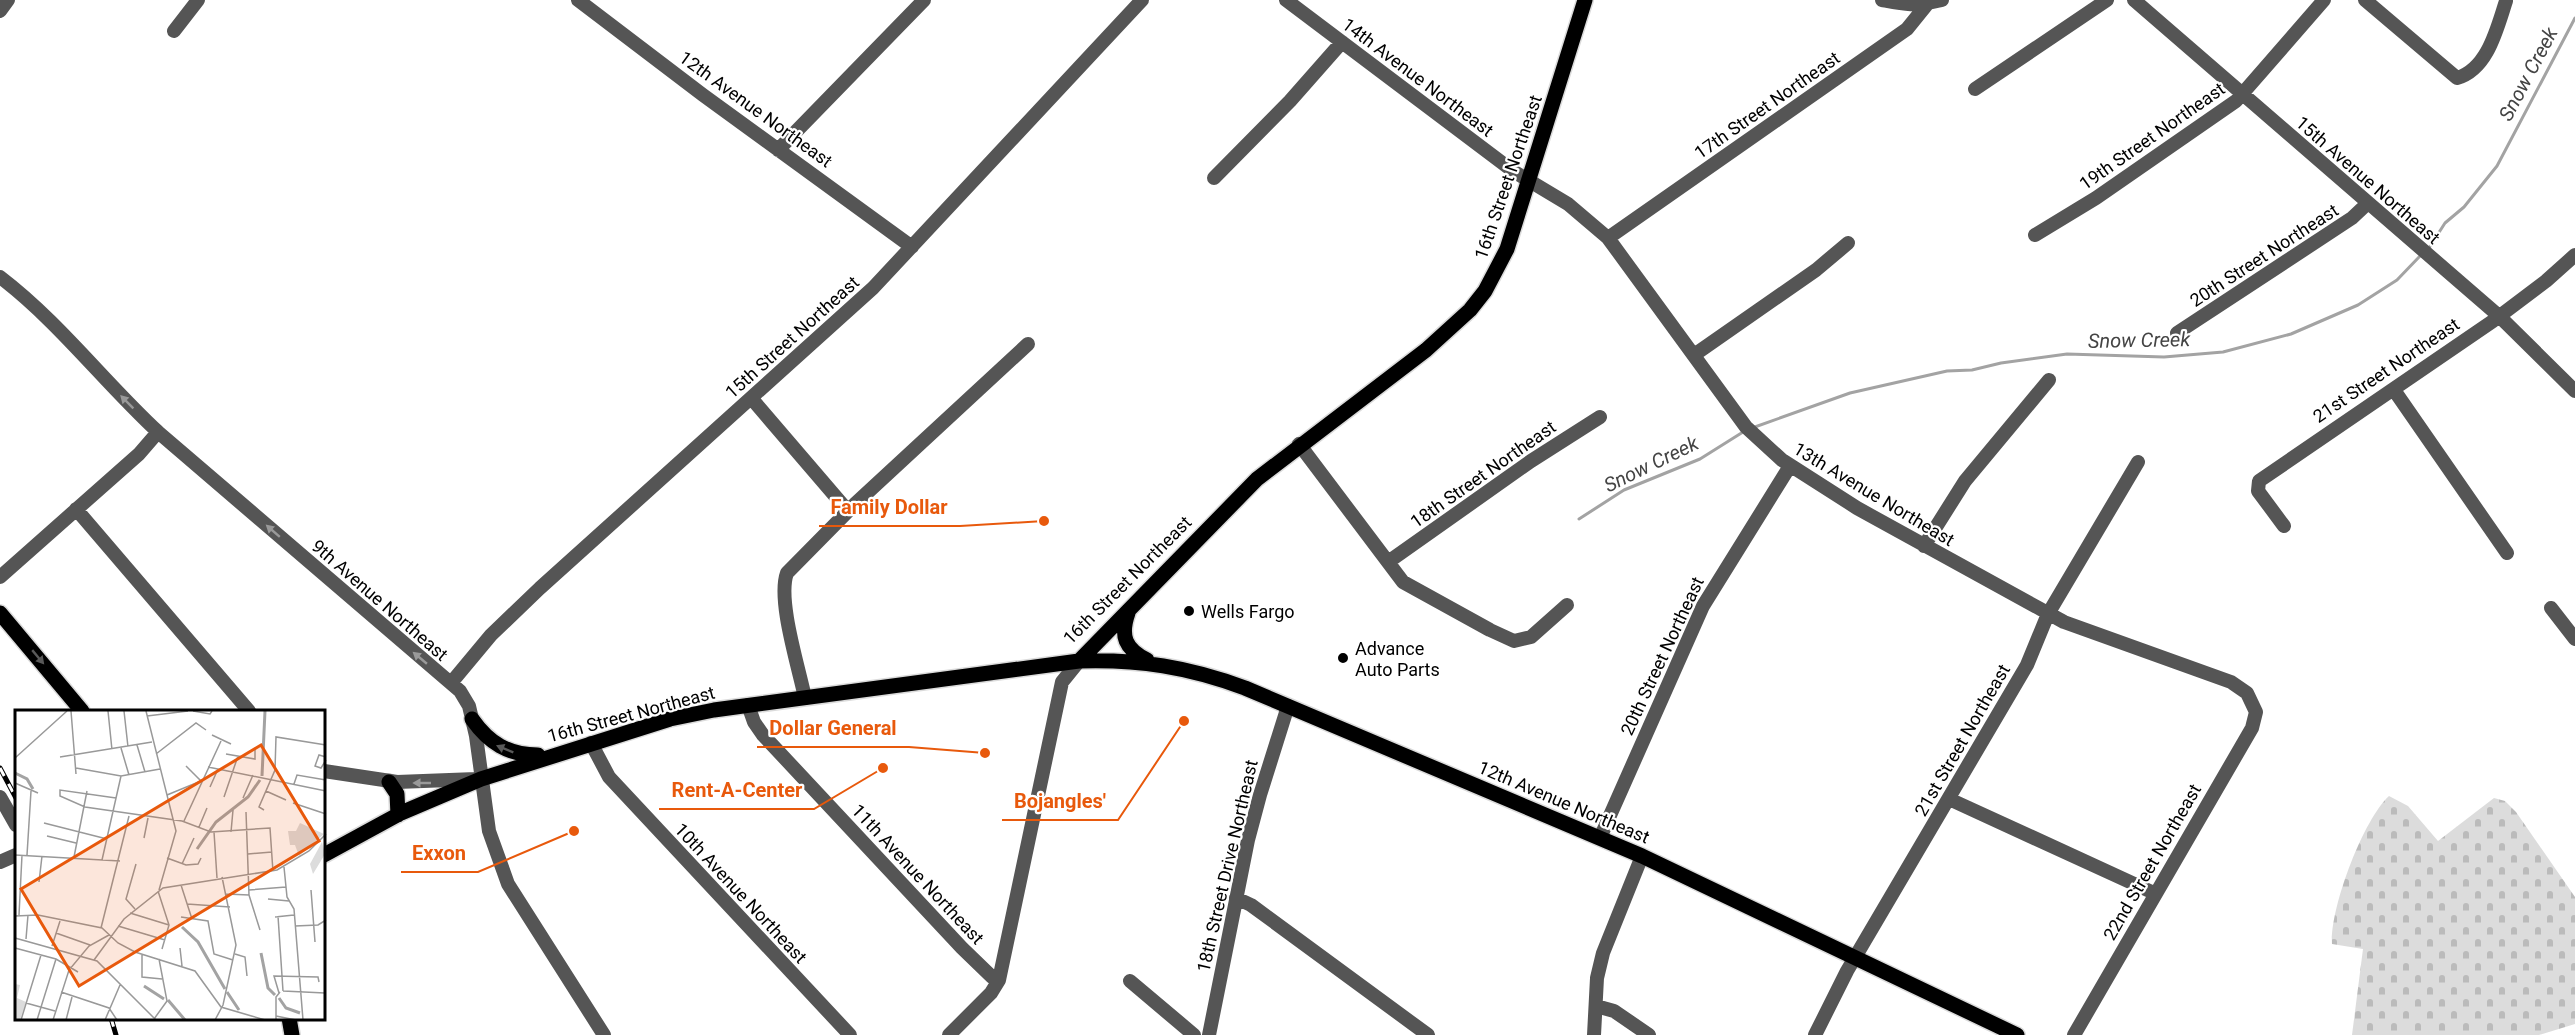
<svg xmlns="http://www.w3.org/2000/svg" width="2575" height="1035" viewBox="0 0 2575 1035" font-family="Roboto,sans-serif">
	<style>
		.cemetery { fill: url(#cemetery-stones) }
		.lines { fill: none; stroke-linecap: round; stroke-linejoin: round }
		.stream { stroke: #a3a3a3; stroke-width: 3 }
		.major-casing { stroke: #dbdbdb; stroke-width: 18 }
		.minor { stroke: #555; stroke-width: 14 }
		.major { stroke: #000; stroke-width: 15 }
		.rail-casing { stroke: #000; stroke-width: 5 }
		.rail { stroke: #fff; stroke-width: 3; stroke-dasharray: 9; stroke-linecap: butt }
		.oneway { fill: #999 }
		.oneway2 { fill: #595959 }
		.poi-dot { fill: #000; stroke: #fff; stroke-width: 2 }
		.labels { text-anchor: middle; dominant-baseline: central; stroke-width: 4.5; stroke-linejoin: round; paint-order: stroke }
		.street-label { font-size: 18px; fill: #000; stroke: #fff }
		.poi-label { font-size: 18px; fill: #000; stroke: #fff; text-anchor: start }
		.water-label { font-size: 20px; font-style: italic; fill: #444; stroke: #fff }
		.inset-river { fill: none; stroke: #a3a3a3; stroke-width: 3 }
		.inset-road { fill: none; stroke: #999; stroke-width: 1.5 }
		.view { fill: #e8590c; fill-opacity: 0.15; stroke: #e8590c; stroke-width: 3 }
		.inset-edge { fill: none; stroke: #000; stroke-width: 3 }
		.leader { fill: none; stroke: #e8590c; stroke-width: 2 }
		.callout-dot { fill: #e8590c; stroke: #fff; stroke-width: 2 }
		.callout-label { font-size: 20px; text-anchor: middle; font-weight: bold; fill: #e8590c; stroke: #fff; stroke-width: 4.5; stroke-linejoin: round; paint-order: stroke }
	</style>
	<defs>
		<pattern id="cemetery-stones" width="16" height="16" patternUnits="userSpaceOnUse" patternTransform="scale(1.5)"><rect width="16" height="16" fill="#dcdcdc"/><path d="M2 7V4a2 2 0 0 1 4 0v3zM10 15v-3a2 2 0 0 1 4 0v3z" fill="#bbb"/></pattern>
	</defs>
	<rect width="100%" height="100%" fill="#fff"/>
	<path class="cemetery" d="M2389,796L2408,806L2438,841L2494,798L2505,801L2516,812L2575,897V1024L2539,1035H2352L2363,949L2332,944C2330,908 2363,820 2389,796Z"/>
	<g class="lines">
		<path class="stream" d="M2429,248L2445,223L2464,207L2497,166L2575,18
			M1752,428L1850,393L1947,371L1972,370L2001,363L2067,354L2164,357L2223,352L2291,334L2358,305L2397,280L2421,255
			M1579,519L1624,490L1700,459L1743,432"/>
		<defs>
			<path id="major" d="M0,613L82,711
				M1128,613C1120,636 1125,649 1147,660
				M1079,661L1257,479L1426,350L1470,310L1485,291L1507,249L1585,0
				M472,719C489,743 508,755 538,755
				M389,782L397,794L398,815
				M324,855L401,813L481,779L670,719L714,710L1079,661C1138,659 1189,667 1245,688L1642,856L2017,1035
				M289,1018L292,1035"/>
		</defs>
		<use href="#major" class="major-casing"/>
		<path class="minor" d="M578,0L703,95L912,247
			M1286,0L1513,171L1568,204L1608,238L1746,427L1782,460L1857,508L2064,622L2231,682L2247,693L2256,712L2252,728L2074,1035
			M1882,0C1898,3 1920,8 1934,0
			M2134,0L2499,316L2575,391
			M2365,0L2457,78C2488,69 2497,28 2506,1
			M0,11L8,0
			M174,31L198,0
			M1975,89L2107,0
			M778,150L924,0
			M1214,178L1290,101L1342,42
			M2035,235L2096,198L2236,101L2324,0
			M1608,238L1907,29L1928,3L1942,0
			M0,277C59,322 104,382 158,432L460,691L469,706L476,736L489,831L508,884L604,1035
			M2177,333L2352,218L2368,203
			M1694,355L1816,270L1848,243
			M2394,390L2507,553
			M752,399L848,511
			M1299,444L1403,582L1490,630L1514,641L1531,637L1567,605
			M76,509L249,711
			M2284,526L2258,491L2259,481L2493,321L2546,281L2575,255
			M1924,546L1965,481L2049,380
			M1388,562L1531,461L1600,417
			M0,577L139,454L158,432
			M2551,608L2575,639
			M451,683L491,635L540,588L873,288L1142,0
			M805,698C799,668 777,600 787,573L855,504L1028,344
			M748,705L754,722L763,735L962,948L992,977L999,980
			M591,743L609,777L850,1035
			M324,771L397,782L476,779
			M0,797L16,825
			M1949,799L2154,893
			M1600,838L1703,606L1790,466
			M0,862L16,855
			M1236,898L1251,905L1428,1035
			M1130,981L1194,1035
			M1596,1006L1614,1011L1649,1035
			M949,1035L991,993L999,980L1062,682L1079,661
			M1209,1035L1248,840L1260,795L1288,706
			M1594,1035L1597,978L1603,953L1642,856
			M1815,1035L1847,971L2027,665L2048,614L2138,462"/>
		<use href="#major" class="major"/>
		<defs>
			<path id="rail" d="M0,768L16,798
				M111,1018L116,1035"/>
		</defs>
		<use href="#rail" class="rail-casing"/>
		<use href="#rail" class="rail"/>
	</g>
	<defs><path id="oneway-solid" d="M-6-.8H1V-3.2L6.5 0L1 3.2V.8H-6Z" transform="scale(1.5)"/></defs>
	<g class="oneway">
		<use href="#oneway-solid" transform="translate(127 402) rotate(-135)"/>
		<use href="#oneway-solid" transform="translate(273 531) rotate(-139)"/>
		<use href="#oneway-solid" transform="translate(420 658) rotate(-140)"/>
		<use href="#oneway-solid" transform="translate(422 783) rotate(180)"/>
	</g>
	<g class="oneway2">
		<use href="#oneway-solid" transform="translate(38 657) rotate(50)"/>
		<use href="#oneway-solid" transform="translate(505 749) rotate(-158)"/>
	</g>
	<g class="poi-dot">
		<circle cx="1189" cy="611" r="6"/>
		<circle cx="1343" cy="658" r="6"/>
	</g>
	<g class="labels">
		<g class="street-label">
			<text transform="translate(1418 77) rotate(37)">14th Avenue Northeast</text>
			<text transform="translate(1767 105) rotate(-35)">17th Street Northeast</text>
			<text transform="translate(756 109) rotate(36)">12th Avenue Northeast</text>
			<text transform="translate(2152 136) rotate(-35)">19th Street Northeast</text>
			<text transform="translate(1508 177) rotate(-71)">16th Street Northeast</text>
			<text transform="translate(2368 180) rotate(41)">15th Avenue Northeast</text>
			<text transform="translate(2264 255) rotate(-33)">20th Street Northeast</text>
			<text transform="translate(792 337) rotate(-42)">15th Street Northeast</text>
			<text transform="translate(2386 370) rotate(-34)">21st Street Northeast</text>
			<text transform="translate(1483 474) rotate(-35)">18th Street Northeast</text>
			<text transform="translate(1874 494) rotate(31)">13th Avenue Northeast</text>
			<text transform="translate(1127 580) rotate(-45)">16th Street Northeast</text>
			<text transform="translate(380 600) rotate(41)">9th Avenue Northeast</text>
			<text transform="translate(1662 656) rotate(-65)">20th Street Northeast</text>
			<text transform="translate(631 714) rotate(-15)">16th Street Northeast</text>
			<text transform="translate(1962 740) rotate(-60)">21st Street Northeast</text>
			<text transform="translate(1564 802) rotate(23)">12th Avenue Northeast</text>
			<text transform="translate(2152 862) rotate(-60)">22nd Street Northeast</text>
			<text transform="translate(1227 866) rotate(-77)">18th Street Drive Northeast</text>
			<text transform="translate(918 874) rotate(47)">11th Avenue Northeast</text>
			<text transform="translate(741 893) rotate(47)">10th Avenue Northeast</text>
		</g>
		<g class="poi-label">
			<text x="1201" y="611">Wells Fargo</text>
			<text x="1355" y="648">Advance<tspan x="1355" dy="21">Auto Parts</tspan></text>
		</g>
		<g class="water-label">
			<text transform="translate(2528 74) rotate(-62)">Snow Creek</text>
			<text transform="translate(2139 340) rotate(-1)">Snow Creek</text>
			<text transform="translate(1651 464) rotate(-26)">Snow Creek</text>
		</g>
	</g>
	<g transform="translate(15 710)">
		<rect width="310" height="310" fill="#fff"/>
		<path d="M285,113L309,124L284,146L280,135H275L273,121H281ZM307,132L310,144L298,164L295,154Z" fill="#dcdcdc"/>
		<path d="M0,274L5,275L2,288L11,292L5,310H0Z" fill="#dcdcdc"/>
		<path class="inset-river" d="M0,63L12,69L18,79M247,66L250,1M182,139L201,112L233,87L245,70M167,217L183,232L210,279M246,243L253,278L260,285M129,276L149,289M212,282L224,300M264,288L271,298L285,303M153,290L170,310"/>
		<path class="inset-road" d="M56,1L61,64M93,1L97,40M109,1L113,37M131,1L161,121L144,180M178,1L195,4L197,1M132,6L173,1M197,25L216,34M122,35L130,62M106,38L114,65M141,44L181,13L191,20M211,44L240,49V39M45,47L137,32M311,47L304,45L300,56L306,58L311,50M0,48L52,1M193,57L311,81M61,58L106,66L145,59M0,73L23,83M279,74L282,65L311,70M195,77L203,59M251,81L271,90M152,85L186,71L171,56M209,87L223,46M101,88L45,80V86L70,97L167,111L196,122L255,118L258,162M228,88L238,65M278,93L311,104M249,100L244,97L260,60L261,27L311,35M231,102L234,185L245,220M169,111L206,31M29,113L92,129M184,117L192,98M199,122L202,168M216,122L218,100M32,126L61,133M129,128L133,108M233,144L257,142M0,145L105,151M12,145L16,81M59,147L72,81M152,148L171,155L183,154L186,148M87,150L106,66M167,154L179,128M269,157L272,187L279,199L288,310M24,172L27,146M166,175L177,209M234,180L271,177M296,180L300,232M143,181L154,215L147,239M211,184L234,185M253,189L274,191M172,194L215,197M120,199L111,189L121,154M115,203L154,215M4,205L7,145M0,206L23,205L87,218L103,233L120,242L180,261L206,297L250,310M263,206L268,281M166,207L193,211L199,244L218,250M260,207L279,205M103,216L150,230M280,216L303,215L311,210M86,218L114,106M41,223L75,235M0,228L82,251L141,310M11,229L13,205M37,236L45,211M0,238L41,249L63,262M165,238L167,256M220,244L230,247L232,266M127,245V267L147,269M79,250L109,209L148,178L262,160L294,141L311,124M268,281L310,283M46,282L94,298L102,310M264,283L259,266L303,267L304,272M11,293L40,301M261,306L281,310M139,309L152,291L144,249M6,310L26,245M22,310L41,249M38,310L54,260L74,236L94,225M51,310L57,287M90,310L105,275M200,310L208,295L221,235L207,167M261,310V287L265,282"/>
		<path class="view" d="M246,35L304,131L64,276L6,179Z"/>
		<rect width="310" height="310" class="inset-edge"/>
	</g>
	<path class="leader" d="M1044 521L960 526H819M985 753L909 747H757M883 768L814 809H659M1184 721L1118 820H1002M574 831L478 872H401"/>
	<g class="callout-dot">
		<circle cx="1044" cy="521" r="6"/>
		<circle cx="985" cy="753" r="6"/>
		<circle cx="883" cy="768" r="6"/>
		<circle cx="1184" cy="721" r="6"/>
		<circle cx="574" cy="831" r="6"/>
	</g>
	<g class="callout-label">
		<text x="889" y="514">Family Dollar</text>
		<text x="833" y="735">Dollar General</text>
		<text x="737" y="797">Rent-A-Center</text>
		<text x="1060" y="808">Bojangles'</text>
		<text x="439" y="860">Exxon</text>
	</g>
</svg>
